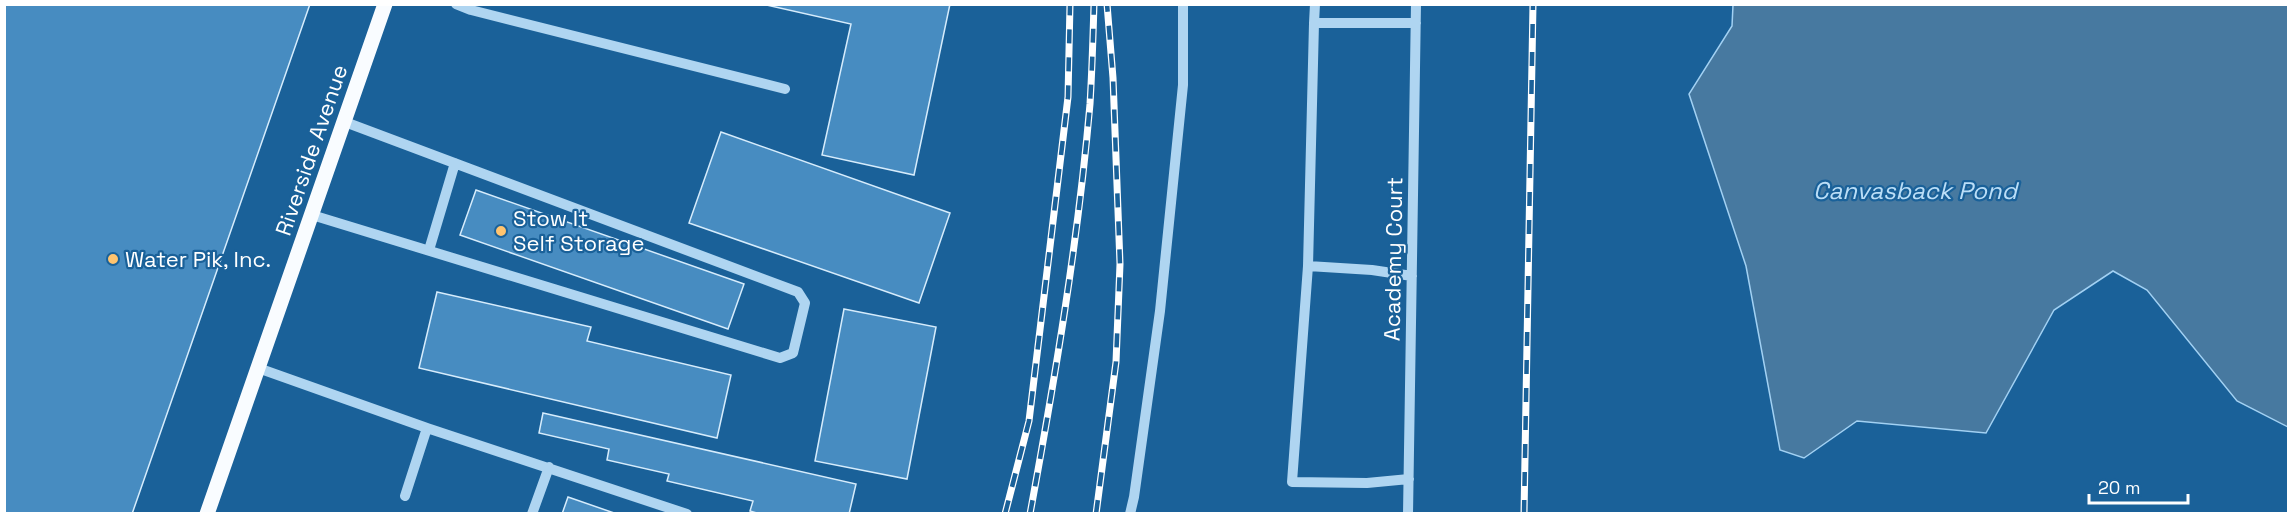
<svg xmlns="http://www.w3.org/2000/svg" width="2293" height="518" viewBox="0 0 2293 518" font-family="'Space Grotesk',sans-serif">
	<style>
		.water { fill: #4779a0; stroke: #a2d1f3; stroke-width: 1.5 }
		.building { fill: #478cc1; stroke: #d6ecfc; stroke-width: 1.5 }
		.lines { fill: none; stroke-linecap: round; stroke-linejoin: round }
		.minor { stroke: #afd5f1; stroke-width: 10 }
		.major { stroke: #f9fcff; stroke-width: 15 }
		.rail-casing { stroke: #fff; stroke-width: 7 }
		.rail { stroke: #1a6199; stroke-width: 4.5; stroke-dasharray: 14; stroke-linecap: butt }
		.poi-dot { fill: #ffc46f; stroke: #1a6199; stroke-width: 2 }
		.labels { text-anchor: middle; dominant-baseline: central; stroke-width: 4.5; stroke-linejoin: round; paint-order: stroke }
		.street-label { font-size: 22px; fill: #fff; stroke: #1a6199 }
		.poi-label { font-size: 22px; fill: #fff; stroke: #1a6199; text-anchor: start }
		.water-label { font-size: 24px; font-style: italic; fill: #bbdef7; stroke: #1a6199 }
	</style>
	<rect width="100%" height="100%" fill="#1a6199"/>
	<path class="water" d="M1733,5H2288V427L2237,401L2147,290L2113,271L2054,310L1986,433L1857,421L1804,458L1780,450L1746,266L1689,94L1732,26Z"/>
	<path class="building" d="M4,4H310L132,514H4Z
		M762,4H950L914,175L822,155L851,24Z
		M721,132L950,213L919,303L689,223Z
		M476,190L744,284L728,329L460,235Z
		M437,292L591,327L587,341L731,375L717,438L419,368Z
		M844,309L936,327L907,479L815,461Z
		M543,413L856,484L849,514H760L750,511L753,501L667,481L669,474L607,460L609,449L539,433Z
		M568,497L617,514H562Z"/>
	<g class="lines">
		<path class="minor" d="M456,4L471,10L785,89
			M1314,23L1315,4
			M312,215L780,358L793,353L805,303L798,292L345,122
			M429,250L455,163
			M1308,266L1314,23H1416
			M258,368L427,428L405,496
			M427,428L687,514
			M1409,479L1367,483L1292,482L1308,266L1372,270L1412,276
			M532,514L549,467
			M1130,514L1134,497L1160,311L1183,85V4
			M1408,514L1416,4"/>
		<path class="major" d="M207,514L385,4"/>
		<defs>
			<path id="rail" d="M1005,514L1029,421L1068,97L1070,4
				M1030,514C1055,378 1078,242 1090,104C1092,71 1093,38 1094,4
				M1096,514L1116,362L1120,264L1113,78L1107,4
				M1524,514L1533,4"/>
		</defs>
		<use href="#rail" class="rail-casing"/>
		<use href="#rail" class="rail"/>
	</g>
	<g class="poi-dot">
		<circle cx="501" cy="231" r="6"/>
		<circle cx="113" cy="259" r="6"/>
	</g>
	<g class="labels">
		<g class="street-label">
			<text transform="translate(311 150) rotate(-71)">Riverside Avenue</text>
			<text transform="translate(1393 259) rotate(-89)">Academy Court</text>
		</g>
		<g class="poi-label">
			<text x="513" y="218">Stow It<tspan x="513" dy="25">Self Storage</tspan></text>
			<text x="125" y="259">Water Pik, Inc.</text>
		</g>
		<g class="water-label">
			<text x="1915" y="190">Canvasback Pond</text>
		</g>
	</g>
	<rect width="2293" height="518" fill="none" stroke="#ffffff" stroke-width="12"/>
	<path d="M2089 494v9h99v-9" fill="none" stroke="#ffffff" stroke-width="3"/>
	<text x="2098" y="494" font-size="18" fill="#ffffff" stroke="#1a6199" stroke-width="4.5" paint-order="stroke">20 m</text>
</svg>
